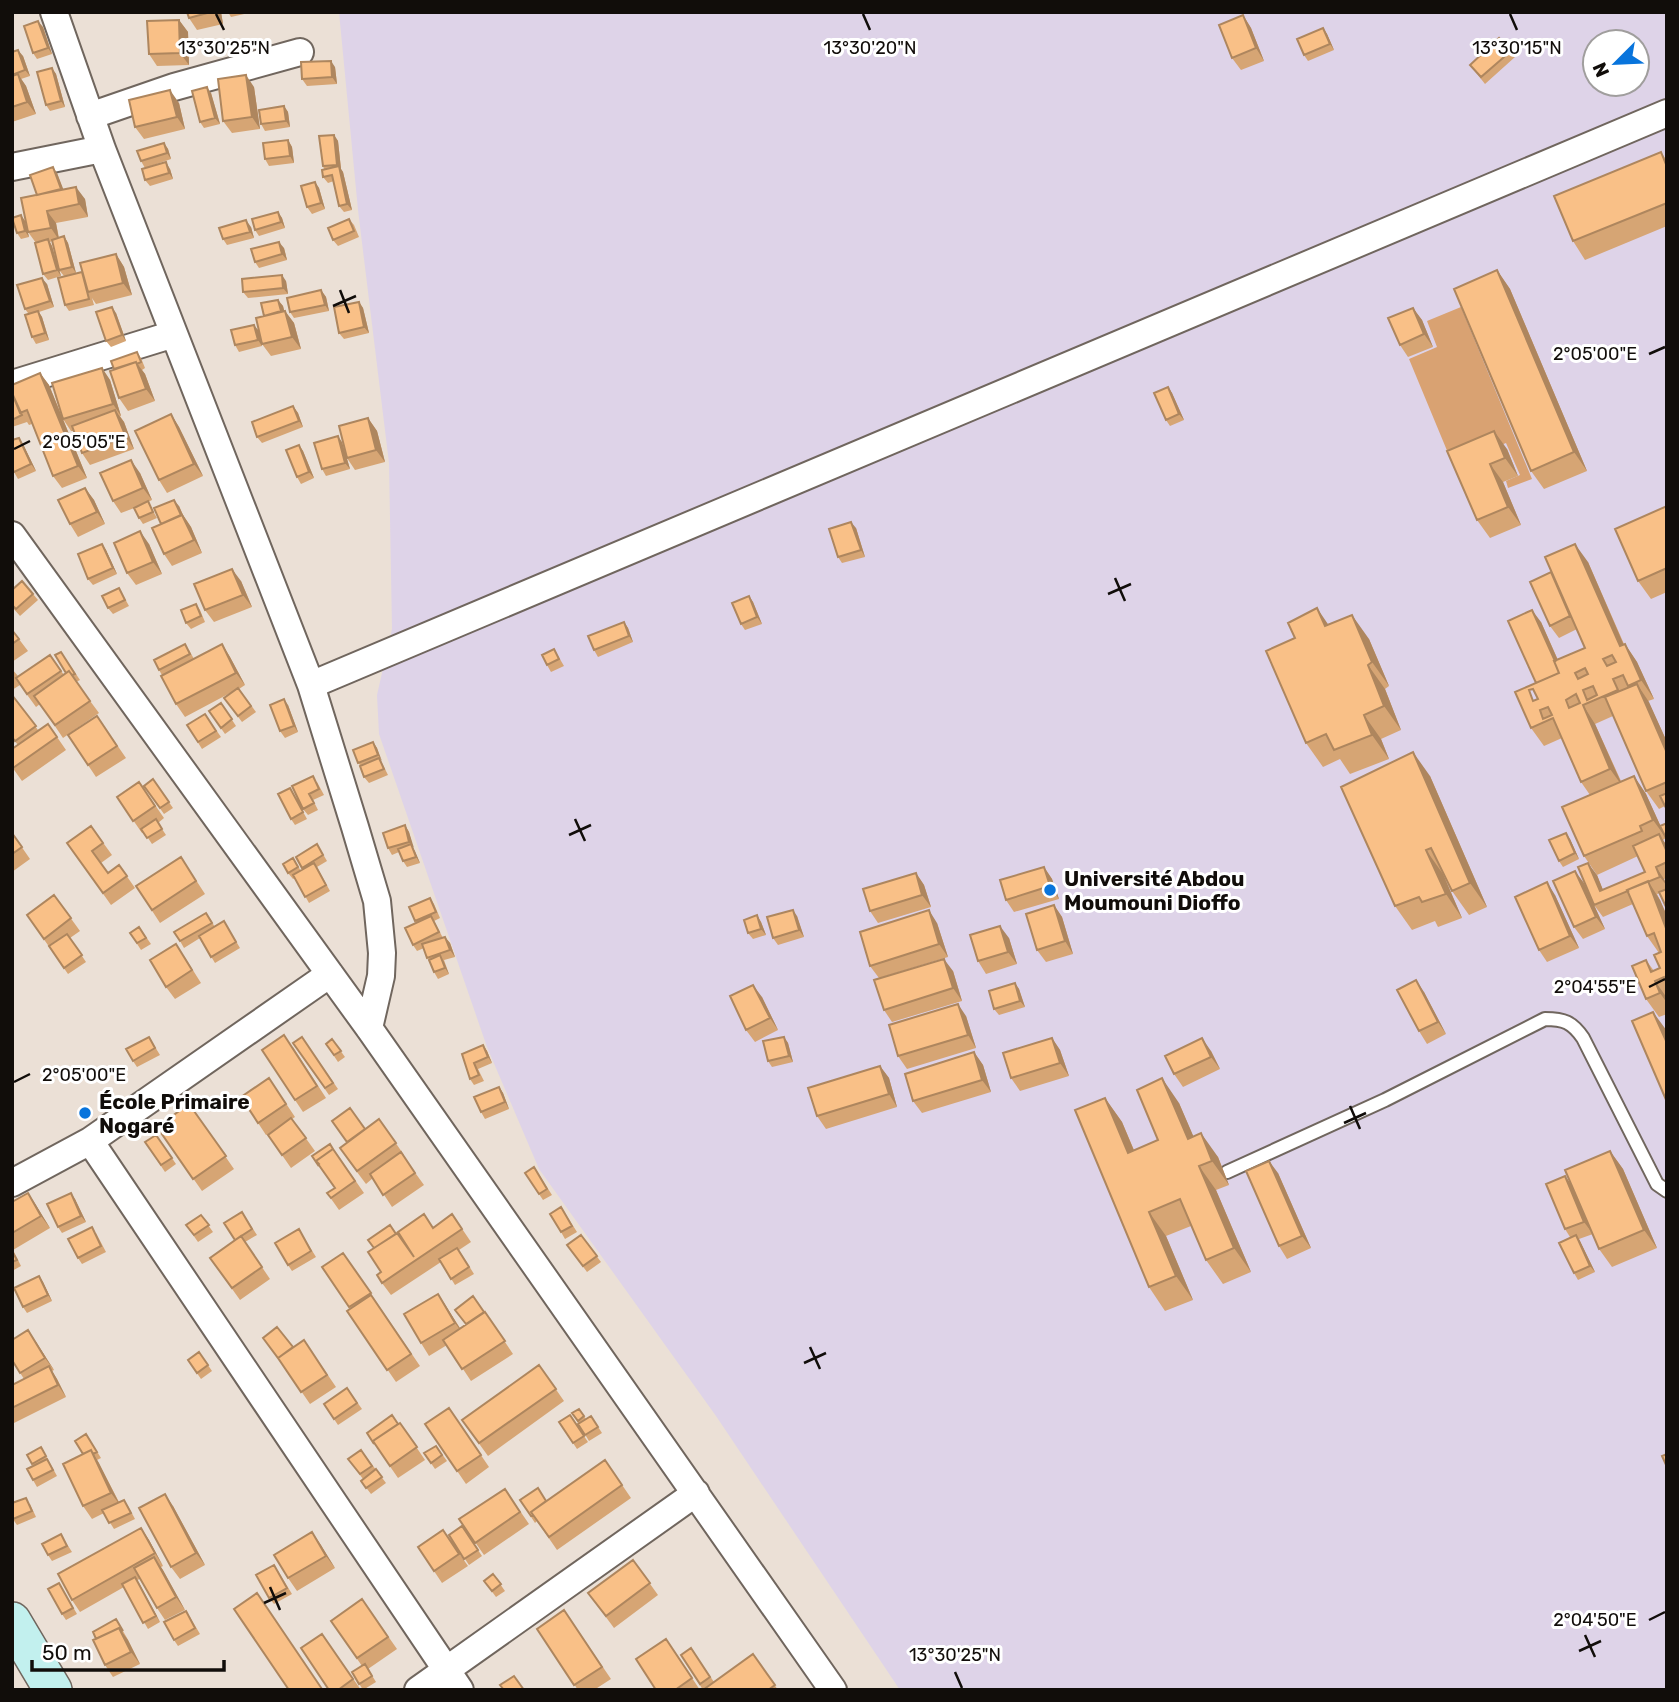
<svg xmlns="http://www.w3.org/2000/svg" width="1679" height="1702" viewBox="0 0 1679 1702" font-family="Rubik,sans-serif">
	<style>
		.education { fill: #ded3e8; fill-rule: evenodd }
		.green { fill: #d9a272 }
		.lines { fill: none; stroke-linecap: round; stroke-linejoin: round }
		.lane-casing { stroke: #70665e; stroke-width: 16 }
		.street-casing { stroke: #70665e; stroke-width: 30 }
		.secondary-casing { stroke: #70665e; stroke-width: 40 }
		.lane { stroke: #fff; stroke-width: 12 }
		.street { stroke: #fff; stroke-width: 26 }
		.secondary { stroke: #c2f0ee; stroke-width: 37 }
		.wall { fill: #d6a574; fill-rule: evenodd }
		.shaded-wall { fill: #ae865e }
		.building { fill: #f9c087; stroke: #ae865e; stroke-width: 2; fill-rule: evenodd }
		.ticks { fill: none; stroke: #110d0a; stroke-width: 2.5 }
		.poi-dot { fill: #0874dc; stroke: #fff; stroke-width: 2.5 }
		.labels { text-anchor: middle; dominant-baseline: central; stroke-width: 6; stroke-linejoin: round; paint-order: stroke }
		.poi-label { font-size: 21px; font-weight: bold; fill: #110d0a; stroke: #fff; text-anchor: start }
		.ticks-label { font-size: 18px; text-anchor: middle; fill: #110d0a; stroke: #fff; stroke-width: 6; stroke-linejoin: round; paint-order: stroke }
	</style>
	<rect width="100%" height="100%" fill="#ebe0d6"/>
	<path class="education" d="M339,12H1667V1690H900L716,1416L539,1169L487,1047L379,734L377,695L392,629L389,463L358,210ZM1595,42H1637V84H1595Z"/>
	<path class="green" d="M1461,307L1532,479L1508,488L1506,481L1520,475L1506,443L1453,465L1409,359L1437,347L1427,321Z"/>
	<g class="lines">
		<defs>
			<path id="lane" d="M1227,1172L1385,1100L1545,1019C1564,1019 1572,1022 1583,1038L1657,1184L1667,1191"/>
			<path id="street" d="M54,12L102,149L311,685L355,827L377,901L382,953L381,976L369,1028
				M90,116L174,87L300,52
				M12,167L102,149
				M12,384L174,334
				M12,535L369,1028L833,1690
				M311,685L1667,113
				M90,1141L460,1690
				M12,1183L90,1141L330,974
				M418,1690L696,1493"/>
			<path id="secondary" d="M12,1621L53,1690"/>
		</defs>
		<use href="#lane" class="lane-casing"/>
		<use href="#street" class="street-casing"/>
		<use href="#secondary" class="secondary-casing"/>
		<use href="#lane" class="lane"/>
		<use href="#street" class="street"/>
		<use href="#secondary" class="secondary"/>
	</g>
	<path class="wall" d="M187,12H221L223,24L197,30L189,18Z
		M228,12H253L231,17Z
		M1243,15L1251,28L1264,61L1241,70L1232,58Z
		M179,20L188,32L189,65L157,66L149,54Z
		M43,27L52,54L37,59L33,53Z
		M1323,28L1327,34L1334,50L1308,61L1304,55Z
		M1511,51L1515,57L1485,84L1470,65Z
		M12,52L23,56L30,76L21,79L26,86L36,114L12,122Z
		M335,67L337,84L307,86L302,79Z
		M52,68L56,74L65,107L50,111L46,105Z
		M254,87L260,129L232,133L223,121Z
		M211,93L220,124L204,128L200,122Z
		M179,103L185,129L144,139L135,127Z
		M284,106L288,112L290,127L265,131L261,124Z
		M334,135L338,141L341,169L343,172L352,210L344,212L339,206L334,181L328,183L323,177L324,169L323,166Z
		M288,140L292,147L294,163L269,166L265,159Z
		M164,143L168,149L171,159L145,168L141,161Z
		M1661,152L1667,161V226L1585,260L1573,241Z
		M170,169L173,179L150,186L145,180Z
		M57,173L63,190L85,199L88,217L56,223L59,238L64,236L68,243L76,273L64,276L59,270L52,241L50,242L52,246L61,276L48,280L43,274L36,243L28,232L37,195Z
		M315,182L319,188L325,209L312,214L307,207Z
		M278,212L282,218L285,228L259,236L255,230Z
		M21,215L25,221L29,237L21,239L17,233Z
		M349,219L354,225L359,237L338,246L333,240Z
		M251,227L254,238L227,245L223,239Z
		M284,248L287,260L259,268L255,262Z
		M116,254L124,267L132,295L96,304L92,298L94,305L69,311L65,305L82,272Z
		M1497,270L1510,289L1587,471L1544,489L1531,471Z
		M286,281L288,294L248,298L243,292Z
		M47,284L54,307L39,312L42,317L49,340L36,344L32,337L28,313L25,309Z
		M321,290L326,297L329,311L294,318L290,312Z
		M278,300L283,306L284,311H285L294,323L301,349L271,356L262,344L264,316Z
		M359,302L363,308L369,333L344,339L339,333Z
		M1413,308L1422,320L1433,347L1408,357L1400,345Z
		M116,313L126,341L111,347L106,341Z
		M254,325L262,346L239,352L235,345Z
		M137,352L141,358L145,368L142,370L145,374L155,401L128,411L119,398L114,369Z
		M102,368L110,380L121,416H120L124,422L134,449L90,465L82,453L73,431H71L63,419Z
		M40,373L49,385L87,478L62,488L53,476L32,424L29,425L27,422L12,427V385Z
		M1168,387L1172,393L1184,420L1170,426L1166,420Z
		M293,406L298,413L303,427L262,443L257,437Z
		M171,414L179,427L203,476L167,493L159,480Z
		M368,418L377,431L385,462L355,470L347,458Z
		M342,442L350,469L326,476L322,469Z
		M23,444L36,471L18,479L14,472Z
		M299,445L303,451L314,478L301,484L297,477Z
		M1507,449L1518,476L1503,482L1521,525L1490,538L1477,520L1447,451Z
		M140,473L152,500L148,502L157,518L143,524L139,518L137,507L121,513L113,501Z
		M85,488L94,500L105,524L78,537L70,524Z
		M179,506L183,515L191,527L202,553L172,566L164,554L161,524Z
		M1667,506V592L1651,599L1638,581Z
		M856,528L865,557L842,563L838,557Z
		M102,544L106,550L117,574L93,585L88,579Z
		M149,544L162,574L136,585L127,573Z
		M1588,562L1624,644H1625L1637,662L1654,699L1648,701L1667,742V810L1665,806L1659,809L1646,791L1613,716L1595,724L1621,781L1634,776L1646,794L1666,838L1663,840L1667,846V878L1664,879L1667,885V909L1660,893L1657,894L1660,900L1667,916V1014L1659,1017L1646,999V960L1654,971L1660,968L1659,953L1647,936L1633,904L1603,917L1594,905L1597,875L1603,890L1645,872L1638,856L1597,875L1584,856L1590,795L1581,782L1562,738L1544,746L1531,728L1515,692L1536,683L1541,622L1558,660L1585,648L1577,629L1559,638L1550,626ZM1533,689L1538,699L1533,701L1529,690Z
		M241,581L252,607L214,622L205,610Z
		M119,588L129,606L113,614L108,608Z
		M12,590L33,594L38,600L20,616L12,607Z
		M749,596L753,602L762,624L745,630L741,624Z
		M196,604L200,610L205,622L191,629L186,623Z
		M624,622L628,628L633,642L598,657L594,650Z
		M1329,624L1369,639L1389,686L1385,689L1401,730L1381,739L1389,759L1350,774L1340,759L1323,767L1306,743Z
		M12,630L28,651L12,662Z
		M222,644L230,657L245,685L239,689L256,712L242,722L224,698L232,692L185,717L176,704L162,675L159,670L189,650L194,659Z
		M554,649L564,666L551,672L547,665Z
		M61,652L80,680L76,682L99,713L63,738L40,704L36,707L20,685L12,690V669L18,676L50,655L64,675L66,673Z
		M12,695L38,730L48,724L66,750L22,781L12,767L18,745L12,738Z
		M221,703L236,726L225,734L209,711Z
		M288,705L298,732L285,738L280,731Z
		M205,714L221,737L202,749L187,725Z
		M97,716L126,758L96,777L68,735Z
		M373,742L377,748L381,761L388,775L369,783L364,777L361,766L358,763Z
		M1430,776L1487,907L1469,915L1452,891L1443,874L1462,918L1438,927L1435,921L1412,930L1395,906Z
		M153,779L173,808L164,814L144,786Z
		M139,782L164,818L158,823L166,835L152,844L144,832L142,833L117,797Z
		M317,782L324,795L313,800L318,810L308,815L303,809L292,786Z
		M290,788L307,819L295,825L291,819Z
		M405,825L409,832L413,848L420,863L407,867L403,861L399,852L392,855L388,848Z
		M91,826L112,855L101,863L108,873L119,865L135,888L111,905L67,843Z
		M12,833L30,859L12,872Z
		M1570,839L1579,859L1563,867L1559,861Z
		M317,844L327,861L317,867L330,891L309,903L295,878L293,879L288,873L293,858L301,871L303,869L296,857Z
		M181,857L205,894L160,923L136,886Z
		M1044,867L1052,879L1059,899L1014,912L1006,900Z
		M916,873L924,885L931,907L878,923L870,911Z
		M1584,883L1605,929L1583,939L1574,927Z
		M54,895L80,931L70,938L86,962L68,974L27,915Z
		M1555,895L1579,948L1547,962L1539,950Z
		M430,898L434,904L440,918L434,921L443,938L445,937L450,943L455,957L444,960L449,974L438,979L434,972L424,948L417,951L413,945L416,923L415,921Z
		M1054,905L1062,917L1073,954L1046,962L1037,950Z
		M206,913L215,927L224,921L240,948L215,963L200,938L184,948L180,941Z
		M757,915L761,922L766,935L753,939L748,933Z
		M797,916L804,937L778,945L773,938Z
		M937,923L948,957L879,978L870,966Z
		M139,927L151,944L141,950L130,933Z
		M1009,938L1017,964L986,974L978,961Z
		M184,956L201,983L175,999L166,987Z
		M953,971L962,1001L892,1022L884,1010Z
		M1015,983L1019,989L1025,1007L999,1015L994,1009Z
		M1424,992L1446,1034L1427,1044L1419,1031Z
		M762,997L778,1030L755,1042L746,1030Z
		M966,1016L976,1048L907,1069L898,1056Z
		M149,1037L160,1055L137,1067L133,1061Z
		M302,1037L338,1089L329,1095L293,1043Z
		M784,1037L788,1043L793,1062L772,1067L768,1061Z
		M1052,1038L1060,1050L1069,1076L1020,1091L1011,1078Z
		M332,1039L345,1057L338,1062L326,1044Z
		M483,1045L487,1051L492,1063L478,1069L484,1081L474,1085L470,1079L462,1054Z
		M293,1047L326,1098L303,1112L295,1100Z
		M1211,1051L1220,1069L1183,1087L1174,1074Z
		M974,1052L983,1065L991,1092L922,1113L913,1101Z
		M880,1066L889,1078L897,1107L826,1129L817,1116Z
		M269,1078L295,1117L292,1119L315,1151L291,1168L268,1135L269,1134L266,1135L241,1097Z
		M499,1087L503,1093L509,1109L485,1119L481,1112Z
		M1105,1098L1122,1122L1134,1150L1158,1140L1179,1103L1193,1136L1218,1157L1229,1185L1216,1190L1251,1272L1223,1284L1206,1260L1191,1226L1166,1236L1193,1300L1165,1311L1149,1287Z
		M189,1104L234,1169L202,1191L157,1127Z
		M379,1119L404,1155L403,1156L424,1185L392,1207L373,1178L366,1184L348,1160L347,1142Z
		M156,1135L176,1164L165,1172L145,1142Z
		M330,1144L364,1193L339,1210L327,1193L335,1188L312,1156Z
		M1610,1151L1623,1169L1657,1248L1612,1267L1599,1249L1593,1234L1579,1239L1595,1272L1578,1280L1574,1273L1570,1237L1565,1229V1176L1573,1187Z
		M534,1167L552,1195L543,1200L525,1173Z
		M1278,1173L1311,1248L1287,1259L1279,1246Z
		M28,1193L50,1228L13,1250L21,1266L12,1271V1202Z
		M75,1199L86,1222L62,1233L58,1227Z
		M561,1207L577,1232L565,1239L561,1232Z
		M242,1212L257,1235L245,1242L270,1279L240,1300L210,1258L235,1240Z
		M452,1214L471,1242L459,1250L474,1274L455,1285L441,1262L391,1295L382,1283L433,1228Z
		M201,1215L213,1232L198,1242L186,1225Z
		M96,1233L106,1252L82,1264L78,1258Z
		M581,1235L601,1262L587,1272L567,1245Z
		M303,1236L316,1257L292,1271L288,1265Z
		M343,1253L420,1366L396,1382L347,1311L350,1309L322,1267Z
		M39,1276L43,1282L52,1301L27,1313L23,1307Z
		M438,1294L460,1328L485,1312L513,1354L471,1381L447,1345L429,1356L421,1343Z
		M304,1340L336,1387L310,1404L279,1359Z
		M36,1342L54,1370L52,1371L57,1379L66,1397L12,1424V1385L24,1379L12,1360Z
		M199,1352L212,1371L201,1379L188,1360Z
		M539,1365L564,1401L488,1456L462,1420Z
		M347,1388L362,1409L338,1425L324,1404Z
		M449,1408L489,1467L466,1484L425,1424Z
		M579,1409L586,1419L591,1416L602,1433L589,1441L572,1413Z
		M570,1415L588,1442L577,1449L559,1422Z
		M400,1423L425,1460L398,1478L367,1433Z
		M86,1434L101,1458L97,1460L119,1502L128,1506L135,1519L114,1529L104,1513L92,1519L83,1506V1454Z
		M436,1446L447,1461L435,1469L424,1453Z
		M41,1447L57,1476L37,1487L33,1480V1466L27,1455Z
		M361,1450L386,1483L371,1494L361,1481L363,1479L348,1459Z
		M605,1460L631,1498L557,1550L537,1521L535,1523L520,1500L546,1501Z
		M505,1489L529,1524L484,1555L459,1519Z
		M12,1502L13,1503L30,1504L36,1517L17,1525L12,1518Z
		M173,1506L205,1565L180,1579L171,1567Z
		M462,1526L482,1556L469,1565L449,1535Z
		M141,1528L149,1540L163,1566L161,1567L185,1610L165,1620L157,1608L140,1579L137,1580L160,1622L148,1629L124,1587L80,1612L72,1600Z
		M443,1530L468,1566L442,1583L418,1547Z
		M312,1532L335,1568L297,1591L288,1578Z
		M65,1541L72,1552L52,1561L48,1555Z
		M633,1560L658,1595L614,1628L588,1593Z
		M278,1571L292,1594L274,1604L269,1598Z
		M493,1574L505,1591L496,1597L484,1581Z
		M59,1583L77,1614L66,1620L62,1614Z
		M362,1599L397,1649L368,1669L376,1682L363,1690L352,1672L362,1666L331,1621Z
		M564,1610L611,1679L594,1690H578L537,1629Z
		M190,1617L200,1634L178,1646L174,1640Z
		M116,1619L127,1638L140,1664L113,1677L105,1665L96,1639Z
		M322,1634L361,1690H329Z
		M666,1639L700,1690H656Z
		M691,1648L714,1682L753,1654L778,1690H703L681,1655Z"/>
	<path class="shaded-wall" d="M215,12H221L223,24Z
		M1243,15L1251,28L1264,61L1256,48Z
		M179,20L188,32L189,65L180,53Z
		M38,21L43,27L52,54L48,48Z
		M1323,28L1327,34L1334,50L1330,44Z
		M18,50L23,56L30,76L25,70Z
		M331,61L335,67L337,84L332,77Z
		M52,68L56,74L65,107L61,101Z
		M18,74L26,86L36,114L27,102Z
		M246,75L254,87L260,129L252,117Z
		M207,87L211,93L220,124L215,118Z
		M170,90L179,103L185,129L177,117Z
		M284,106L288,112L290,127L286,121Z
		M334,135L338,141L341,169L343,172L352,210L347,204L339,168L337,165Z
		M288,140L292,147L294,163L290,156Z
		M164,143L168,149L171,159L167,153Z
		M166,162L170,169L173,179L169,173Z
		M53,167L57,173L66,196L61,189Z
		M315,182L319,188L325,209L321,203Z
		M76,187L85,199L88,217L79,204Z
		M47,211L56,223L59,240L51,228Z
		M278,212L282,218L285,228L281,222Z
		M21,215L25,221L29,237L25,231Z
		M246,220L251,227L254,238L250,232Z
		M64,236L68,243L76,273L72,267Z
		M48,239L52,246L61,276L57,270Z
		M279,242L284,248L287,260L282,254Z
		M116,254L124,267L132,295L123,283Z
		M1497,270L1510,289L1587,471L1574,452Z
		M282,275L286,281L288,294L283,288Z
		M42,278L47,284L54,307L50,301Z
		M321,290L326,297L329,311L325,305Z
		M278,300L283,306L287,321L282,315Z
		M359,302L363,308L369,333L364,327Z
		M112,307L116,313L126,341L122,335Z
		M1413,308L1422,320L1433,347L1424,334Z
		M38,311L42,317L49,340L45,333Z
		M285,311L294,323L301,349L292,337Z
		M254,325L259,331L262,346L258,340Z
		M136,362L145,374L155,401L146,389Z
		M102,368L110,380L121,416L113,404Z
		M40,373L49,385L87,478L78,466Z
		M1168,387L1172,393L1184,420L1179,414Z
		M293,406L298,413L303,427L299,421Z
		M115,410L124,422L134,449L126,437Z
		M171,414L179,427L203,476L194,464Z
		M368,418L377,431L385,462L376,450Z
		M1494,431L1507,449L1518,476L1505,458Z
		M338,436L342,442L350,469L345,463Z
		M19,438L23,444L36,471L31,464Z
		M299,445L303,451L314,478L309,472Z
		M131,460L140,473L152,500L143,488Z
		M1490,464L1503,482L1521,525L1508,507Z
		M85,488L94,500L105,524L97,512Z
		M174,500L179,506L183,515L191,527L202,553L194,540L182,519Z
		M851,522L856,528L865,557L861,550Z
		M140,531L149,544L162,574L153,562Z
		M102,544L106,550L117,574L113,568Z
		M1575,544L1588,562L1632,664L1620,646Z
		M232,569L241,581L252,607L243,595Z
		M749,596L753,602L762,624L757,617Z
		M1317,608L1334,633L1325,626Z
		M1532,610L1541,622L1571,690L1562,677Z
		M1352,615L1369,639L1389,686L1372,662Z
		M624,622L628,628L633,642L629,636Z
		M222,644L230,657L245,685L236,673Z
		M1625,644L1637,662L1654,699L1641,680Z
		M1368,665L1385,689L1401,730L1384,706Z
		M1637,684L1649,702L1667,742V753Z
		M284,699L288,705L298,732L294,726Z
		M1583,705L1595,724L1623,787L1610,769Z
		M1364,715L1381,739L1389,759L1372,735Z
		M373,742L377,748L382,761L378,755Z
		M1413,752L1430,776L1487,907L1470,883Z
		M1634,776L1646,794L1666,838L1653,820Z
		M405,825L409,832L414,848L409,842Z
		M1566,833L1570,839L1579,859L1575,853Z
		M1659,834L1667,846V852Z
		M411,844L415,851L420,863L416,857Z
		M1426,850L1443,874L1462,918L1446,894Z
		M1588,863L1597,875L1607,900L1600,891Z
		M1044,867L1052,879L1059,899L1050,886Z
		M1656,867L1664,879L1667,886L1660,877Z
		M1575,871L1584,883L1605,929L1596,917Z
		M916,873L924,885L931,907L922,895Z
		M1648,881L1660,900L1667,916V931Z
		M1547,882L1555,895L1579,948L1570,936Z
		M1054,905L1062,917L1073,954L1065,941Z
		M793,910L797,916L804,937L799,930Z
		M929,910L937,923L948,957L939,944Z
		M757,915L761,922L766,935L761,929Z
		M1000,926L1009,938L1017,964L1008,952Z
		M445,937L450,943L455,957L450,950Z
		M440,955L444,962L449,974L445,968Z
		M944,959L953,971L962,1001L953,988Z
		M1416,980L1424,992L1446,1034L1438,1022Z
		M1655,981L1667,998V1003L1660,993Z
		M1015,983L1019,989L1025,1007L1020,1001Z
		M753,985L762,997L778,1030L770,1018Z
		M958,1004L966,1016L976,1048L968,1035Z
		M1653,1012L1667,1031V1043Z
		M784,1037L788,1043L793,1062L789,1056Z
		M1052,1038L1060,1050L1069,1076L1060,1063Z
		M1202,1038L1211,1051L1220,1069L1211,1057Z
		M483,1045L487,1051L492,1063L488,1057Z
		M974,1052L983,1065L991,1092L982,1080Z
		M880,1066L889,1078L897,1107L889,1094Z
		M1162,1078L1179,1103L1205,1163L1188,1139Z
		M499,1087L503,1093L509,1109L505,1102Z
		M1105,1098L1122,1122L1145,1177L1128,1153Z
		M1201,1133L1218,1157L1229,1185L1212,1161Z
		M1610,1151L1623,1169L1657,1248L1644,1230Z
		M1269,1161L1278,1173L1311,1248L1302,1236Z
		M1199,1166L1216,1190L1251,1272L1234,1248Z
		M1565,1176L1574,1188L1593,1234L1584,1222Z
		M28,1193L36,1205L50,1228L41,1216Z
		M71,1193L75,1199L86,1222L81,1216Z
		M1149,1212L1166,1236L1193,1300L1176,1276Z
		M1576,1235L1580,1241L1595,1272L1590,1266Z
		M39,1276L43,1282L52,1301L48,1295Z
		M438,1294L446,1306L464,1335L455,1323Z
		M28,1330L36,1342L54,1370L45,1358Z
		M49,1366L57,1379L66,1397L58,1385Z
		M91,1450L99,1463L120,1505L111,1493Z
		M165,1494L173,1506L205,1565L196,1553Z
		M141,1528L149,1540L163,1566L155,1553Z
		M312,1532L321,1545L335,1568L326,1556Z
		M154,1557L163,1570L185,1610L176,1597Z
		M135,1577L139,1583L160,1622L156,1616Z
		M119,1628L128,1640L140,1664L131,1652Z"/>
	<path class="building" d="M187,12H211L189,18Z
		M1243,15L1256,48L1232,58L1219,25Z
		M179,20L180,53L149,54L147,21Z
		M38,21L48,48L33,53L24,26Z
		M1323,28L1330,44L1304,55L1297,39Z
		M1499,38L1511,51L1481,77L1470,65Z
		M18,50L25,70L12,75V52Z
		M331,61L332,77L302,79L301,62Z
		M52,68L61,101L46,105L37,72Z
		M18,74L27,102L12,107V76Z
		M246,75L252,117L223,121L218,79Z
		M207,87L215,118L200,122L192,91Z
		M170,90L177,117L135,127L129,100Z
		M284,106L286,121L261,124L259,110Z
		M334,135L337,165L323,166L319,136Z
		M288,140L290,156L265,159L263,143Z
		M164,143L167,153L141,161L137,151Z
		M1661,152L1667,167V203L1573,241L1554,196Z
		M166,162L169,173L145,180L142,169Z
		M339,166L347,204L339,206L332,175L323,177L322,170Z
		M53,167L61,189L37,195L30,175Z
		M315,182L321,203L307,207L301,186Z
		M76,187L79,204L47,211L51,228L28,232L21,198Z
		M278,212L281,222L255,230L252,219Z
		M21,215L25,231L17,233L12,218Z
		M349,219L354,231L333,240L328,228Z
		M246,220L250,232L223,239L219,228Z
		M64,236L72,267L59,270L52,240Z
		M48,239L57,270L43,274L35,243Z
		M279,242L282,254L255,262L251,249Z
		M116,254L123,283L88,292L80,263Z
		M1497,270L1574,452L1531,471L1454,289Z
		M82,272L89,299L65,305L58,278Z
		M282,275L283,288L243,292L242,279Z
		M42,278L50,301L25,309L17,285Z
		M321,290L325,305L290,312L287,298Z
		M278,300L281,311L264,316L261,303Z
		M359,302L364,327L339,333L334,307Z
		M112,307L122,335L106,341L96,312Z
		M1413,308L1424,334L1400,345L1388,318Z
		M38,311L45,333L32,337L25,315Z
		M285,311L292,337L262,344L256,318Z
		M254,325L258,340L235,345L231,330Z
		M137,352L141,362L137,364L136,362L114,369L111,361Z
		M136,362L146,389L119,398L110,371Z
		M102,368L113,404L63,419L52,383Z
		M40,373L78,466L53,476L27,410L20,413L12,393V385Z
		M1168,387L1179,414L1166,420L1154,393Z
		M12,393L22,415L12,420Z
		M293,406L299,421L257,437L252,422Z
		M115,410L126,437L82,453L72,426Z
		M171,414L194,464L159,480L135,431Z
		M368,418L376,450L347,458L339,426Z
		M1494,431L1505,458L1490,464L1508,507L1477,520L1447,451Z
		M338,436L345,463L322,469L314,443Z
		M19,438L31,464L14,472L12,469V440Z
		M299,445L309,472L297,477L286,450Z
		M131,460L143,488L113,501L100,473Z
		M85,488L97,512L70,524L58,500Z
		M174,500L181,515L161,524L154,508Z
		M148,501L153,512L139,518L134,508Z
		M1667,506V568L1638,581L1615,529Z
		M182,515L194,540L164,554L152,528Z
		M851,522L861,550L838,557L829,529Z
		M140,531L153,562L127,573L114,543Z
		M102,544L113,568L88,579L78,554Z
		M1575,544L1620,646L1625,644L1641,680L1628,686L1623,675L1613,679L1618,690L1583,705L1610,769L1581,782L1553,718L1531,728L1515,692L1559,673L1554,661L1585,648L1545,557ZM1612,655L1616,662L1607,666L1603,659ZM1585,668L1588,674L1578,679L1575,673ZM1593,686L1597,695L1587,700L1583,690ZM1533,689L1538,699L1533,701L1529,690ZM1576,694L1580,703L1569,708L1566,700ZM1548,707L1552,715L1543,719L1540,710Z
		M232,569L243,595L205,610L194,584Z
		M1551,572L1570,616L1550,626L1530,582Z
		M22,581L33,594L16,609L12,605V590Z
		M119,588L125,600L108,608L102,596Z
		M749,596L757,617L741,624L732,603Z
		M196,604L201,616L186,623L181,610Z
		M1317,608L1325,626L1352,615L1372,662L1368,665L1384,706L1364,715L1372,735L1334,750L1326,734L1306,743L1266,651L1295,638L1288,623Z
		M1532,610L1555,661H1554L1559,673L1536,683L1508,621Z
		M624,622L629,636L594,650L588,636Z
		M12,630L19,639L12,644Z
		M185,644L190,654L159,670L154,660Z
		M222,644L236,673L176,704L161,676Z
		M554,649L559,659L547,665L542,655Z
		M61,652L75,674L72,675L69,671L66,673L55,655Z
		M50,655L61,671L27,694L16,678Z
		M69,671L90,701L55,725L34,696Z
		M1637,684L1667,753V782L1646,791L1605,697Z
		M238,688L251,706L238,716L224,698Z
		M12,695L36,726L15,741L12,737Z
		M284,699L294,726L280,731L270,705Z
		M221,703L232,719L221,728L209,711Z
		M205,714L216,731L198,742L187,725Z
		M97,716L117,746L88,765L68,735Z
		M48,724L57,737L13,768L12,767V749Z
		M373,742L378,755L358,763L353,750Z
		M1413,752L1470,883L1452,891L1431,848L1426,850L1446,894L1422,902L1419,897L1395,906L1341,787Z
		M379,758L384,769L364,777L360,766Z
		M313,776L319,789L309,794L314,803L303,809L292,786Z
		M1634,776L1653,820L1640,826L1642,831L1584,856L1562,807Z
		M153,779L169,802L160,808L144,786Z
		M139,782L155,806L133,821L117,797Z
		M290,788L303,812L291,819L278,794Z
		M1667,793V810L1660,796Z
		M156,819L162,829L147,838L141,829Z
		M1667,823V840L1660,826Z
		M405,825L409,842L388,848L383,833Z
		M91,826L103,843L92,851L108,873L119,865L127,876L103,893L67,843Z
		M12,833L22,847L12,854Z
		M1566,833L1575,853L1559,861L1549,840Z
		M1659,834L1667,852V862L1656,867L1660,877L1627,890L1628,891L1594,905L1578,867L1588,863L1600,891L1645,872L1633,846Z
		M317,844L323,855L302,868L296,857Z
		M411,844L416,857L403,861L398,849Z
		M181,857L196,881L152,910L136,886Z
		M293,858L298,867L288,873L283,864Z
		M314,863L326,885L305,897L293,875Z
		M1044,867L1050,886L1006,900L1000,880Z
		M1575,871L1596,917L1574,927L1553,881Z
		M916,873L922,895L870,911L863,889Z
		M1648,881L1667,931V984L1664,977L1655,981L1660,993L1646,999L1632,966L1646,960L1651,972L1660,968L1654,955L1661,952L1654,933L1647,936L1627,890Z
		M1547,882L1570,936L1539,950L1515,897Z
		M1667,889V909L1659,892Z
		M54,895L71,918L44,939L27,915Z
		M430,898L436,912L415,921L409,907Z
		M1054,905L1065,941L1037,950L1026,914Z
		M793,910L799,930L773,938L767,917Z
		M929,910L939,944L870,966L860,932Z
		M206,913L212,923L180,941L174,932Z
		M757,915L761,929L748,933L744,920Z
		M431,916L439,932L413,945L405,928Z
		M224,921L236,942L211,957L199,936Z
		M1000,926L1008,952L978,961L970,935Z
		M139,927L146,938L137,943L130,933Z
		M67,934L82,955L64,968L49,946Z
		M445,937L450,950L427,958L422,944Z
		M176,944L192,970L166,987L150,960Z
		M440,955L445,968L434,972L429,960Z
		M944,959L953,988L884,1010L874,980Z
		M1416,980L1438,1022L1419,1031L1397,990Z
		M1015,983L1020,1001L994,1009L989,991Z
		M753,985L770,1018L746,1030L730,996Z
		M958,1004L968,1035L898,1056L889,1025Z
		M1653,1012L1667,1043V1102L1632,1021Z
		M284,1035L317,1086L295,1100L262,1050Z
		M149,1037L155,1048L133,1061L126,1049Z
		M302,1037L333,1083L325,1088L293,1043Z
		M784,1037L789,1056L768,1061L763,1041Z
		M1052,1038L1060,1063L1011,1078L1003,1053Z
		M1202,1038L1211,1057L1174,1074L1165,1056Z
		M332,1039L341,1051L334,1055L326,1044Z
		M483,1045L488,1057L474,1063L479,1075L470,1079L462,1054Z
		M974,1052L982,1080L913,1101L905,1074Z
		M880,1066L889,1094L817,1116L808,1088Z
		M269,1078L286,1104L258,1123L241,1097Z
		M1162,1078L1188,1139L1201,1133L1212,1161L1199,1166L1234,1248L1206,1260L1180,1199L1149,1212L1176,1276L1149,1287L1075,1110L1105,1098L1128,1153L1158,1140L1137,1090Z
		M499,1087L505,1102L481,1112L474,1097Z
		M189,1104L226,1156L193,1179L157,1127Z
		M350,1108L365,1129L347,1142L332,1121Z
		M291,1118L306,1138L282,1155L268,1135Z
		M379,1119L396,1143L357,1171L340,1148Z
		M156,1135L172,1158L161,1165L145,1142Z
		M330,1144L333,1149L316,1161L319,1164L318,1165L312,1156Z
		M333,1149L355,1181L331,1198L327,1193L335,1188L316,1161Z
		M1610,1151L1644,1230L1599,1249L1565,1170Z
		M401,1152L415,1173L383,1195L370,1174Z
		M1269,1161L1302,1236L1279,1246L1246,1171Z
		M534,1167L547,1189L539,1194L525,1173Z
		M1565,1176L1584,1222L1565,1229L1546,1184Z
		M28,1193L41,1216L12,1233V1202Z
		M71,1193L81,1216L58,1227L47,1204Z
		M561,1207L572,1226L561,1232L550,1214Z
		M242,1212L252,1229L235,1240L224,1223Z
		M424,1214L433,1228L452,1214L462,1229L382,1283L377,1275L381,1272L368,1252L397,1233L414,1257L398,1232Z
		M201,1215L209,1225L194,1235L186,1225Z
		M390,1225L396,1234L374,1248L368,1240Z
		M92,1227L101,1246L78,1258L68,1239Z
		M299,1229L311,1251L288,1265L275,1243Z
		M581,1235L597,1256L583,1266L567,1245Z
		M1576,1235L1590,1266L1574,1273L1559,1243Z
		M241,1236L262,1267L232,1288L210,1258Z
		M457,1248L469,1267L451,1279L439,1259Z
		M12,1251L17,1260L12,1262Z
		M343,1253L371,1293L349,1307L322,1267Z
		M39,1276L48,1295L23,1307L14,1288Z
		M438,1294L455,1323L421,1343L404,1314Z
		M371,1295L411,1354L387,1370L347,1311Z
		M473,1296L484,1312L466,1324L455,1310Z
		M485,1312L505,1341L462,1369L443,1340Z
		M277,1327L293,1347L278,1358L263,1338Z
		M28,1330L45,1358L20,1373L12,1360V1340Z
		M304,1340L327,1375L301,1392L278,1358Z
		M199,1352L208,1365L197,1373L188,1360Z
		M539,1365L556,1389L479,1443L462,1420Z
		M49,1366L58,1385L12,1408V1385Z
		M347,1388L357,1403L334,1419L324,1404Z
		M449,1408L481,1455L457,1471L425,1424Z
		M579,1409L584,1416L578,1421L572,1413Z
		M392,1415L398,1424L373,1441L374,1444L367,1433Z
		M570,1415L584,1436L573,1443L559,1422Z
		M591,1416L598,1427L585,1435L578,1424Z
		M400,1423L417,1447L390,1466L373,1441Z
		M86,1434L97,1452L93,1454L91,1450L83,1454L75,1441Z
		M436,1446L442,1455L431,1463L424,1453Z
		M41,1447L46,1456L32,1464L27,1455Z
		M91,1450L111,1493L83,1506L63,1464Z
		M361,1450L372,1466L360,1474L348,1459Z
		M1667,1454V1467L1662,1456Z
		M47,1459L53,1470L33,1480L27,1469Z
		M605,1460L622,1485L549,1537L531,1512Z
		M376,1469L382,1477L366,1488L361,1481Z
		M538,1488L546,1501L531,1512L533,1515L531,1516L520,1500Z
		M505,1489L520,1512L475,1543L459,1519Z
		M165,1494L196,1553L171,1567L139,1508Z
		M26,1498L32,1511L13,1519L12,1503Z
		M124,1500L131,1513L109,1523L102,1510Z
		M462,1526L478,1550L464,1559L449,1535Z
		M141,1528L155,1553L72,1600L58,1574Z
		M443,1530L459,1554L434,1571L418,1547Z
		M312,1532L326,1556L288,1578L274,1555Z
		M61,1534L67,1546L48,1555L42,1544Z
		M154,1557L176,1597L157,1608L134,1568Z
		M633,1560L650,1583L606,1616L588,1593Z
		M274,1565L287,1588L269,1598L256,1575Z
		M493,1574L501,1584L492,1591L484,1581Z
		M135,1577L156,1616L143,1623L122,1584Z
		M59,1583L73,1608L62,1614L48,1589Z
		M257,1593L322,1689L320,1690H289L234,1609Z
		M362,1599L388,1637L357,1658L331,1621Z
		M564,1610L602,1667L574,1685L537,1629Z
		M186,1611L195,1628L174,1640L164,1622Z
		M116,1619L123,1631L119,1628L96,1639L93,1632Z
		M119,1628L131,1652L105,1665L93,1640Z
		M322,1634L353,1679L338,1690H329L301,1648Z
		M666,1639L692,1678L675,1690H656L636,1659Z
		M691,1648L710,1677L700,1684L681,1655Z
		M753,1654L775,1685L768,1690H703Z
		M365,1664L372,1676L359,1684L352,1672Z
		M514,1676L524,1690H504L500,1685Z"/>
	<path class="ticks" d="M216,14L224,30M863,14L870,30M1510,14L1517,30M340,290L349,313M333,306L356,296M1649,354L1665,347M14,449L30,441M1115,578L1125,601M1108,594L1131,584M575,819L585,841M569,835L591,825M1649,987L1665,979M14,1082L30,1074M1350,1106L1360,1129M1344,1123L1366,1113M810,1347L820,1369M804,1363L826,1353M270,1587L280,1610M264,1603L286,1593M1649,1620L1665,1612M1585,1635L1595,1657M1579,1651L1601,1641M955,1672L962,1688"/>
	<g class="poi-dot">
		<circle cx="1050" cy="890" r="7"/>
		<circle cx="85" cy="1113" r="7"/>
	</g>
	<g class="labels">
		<g class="poi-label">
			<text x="1064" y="878">Université Abdou<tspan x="1064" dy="24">Moumouni Dioffo</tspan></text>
			<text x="99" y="1101">École Primaire<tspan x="99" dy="24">Nogaré</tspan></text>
		</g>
	</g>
	<g class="ticks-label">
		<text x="1517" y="54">13°30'15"N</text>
		<text x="224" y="54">13°30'25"N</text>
		<text x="870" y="54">13°30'20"N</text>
		<text x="1595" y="360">2°05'00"E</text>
		<text x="84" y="448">2°05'05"E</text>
		<text x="1595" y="993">2°04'55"E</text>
		<text x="84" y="1081">2°05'00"E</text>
		<text x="1595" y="1626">2°04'50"E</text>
		<text x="955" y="1661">13°30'25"N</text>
	</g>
	<rect width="1679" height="1702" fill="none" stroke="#110d0a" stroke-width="28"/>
	<g transform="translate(1616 63) rotate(246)"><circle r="33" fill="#ffffff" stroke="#a09e9d" stroke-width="2"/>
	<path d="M0-5L12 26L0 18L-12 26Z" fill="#0874dc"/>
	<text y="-10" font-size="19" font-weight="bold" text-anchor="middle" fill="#110d0a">N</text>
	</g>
	<path d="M32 1660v10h192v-10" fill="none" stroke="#110d0a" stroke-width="3.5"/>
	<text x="42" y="1660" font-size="21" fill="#110d0a" stroke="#ffffff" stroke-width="5" paint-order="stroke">50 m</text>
</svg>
